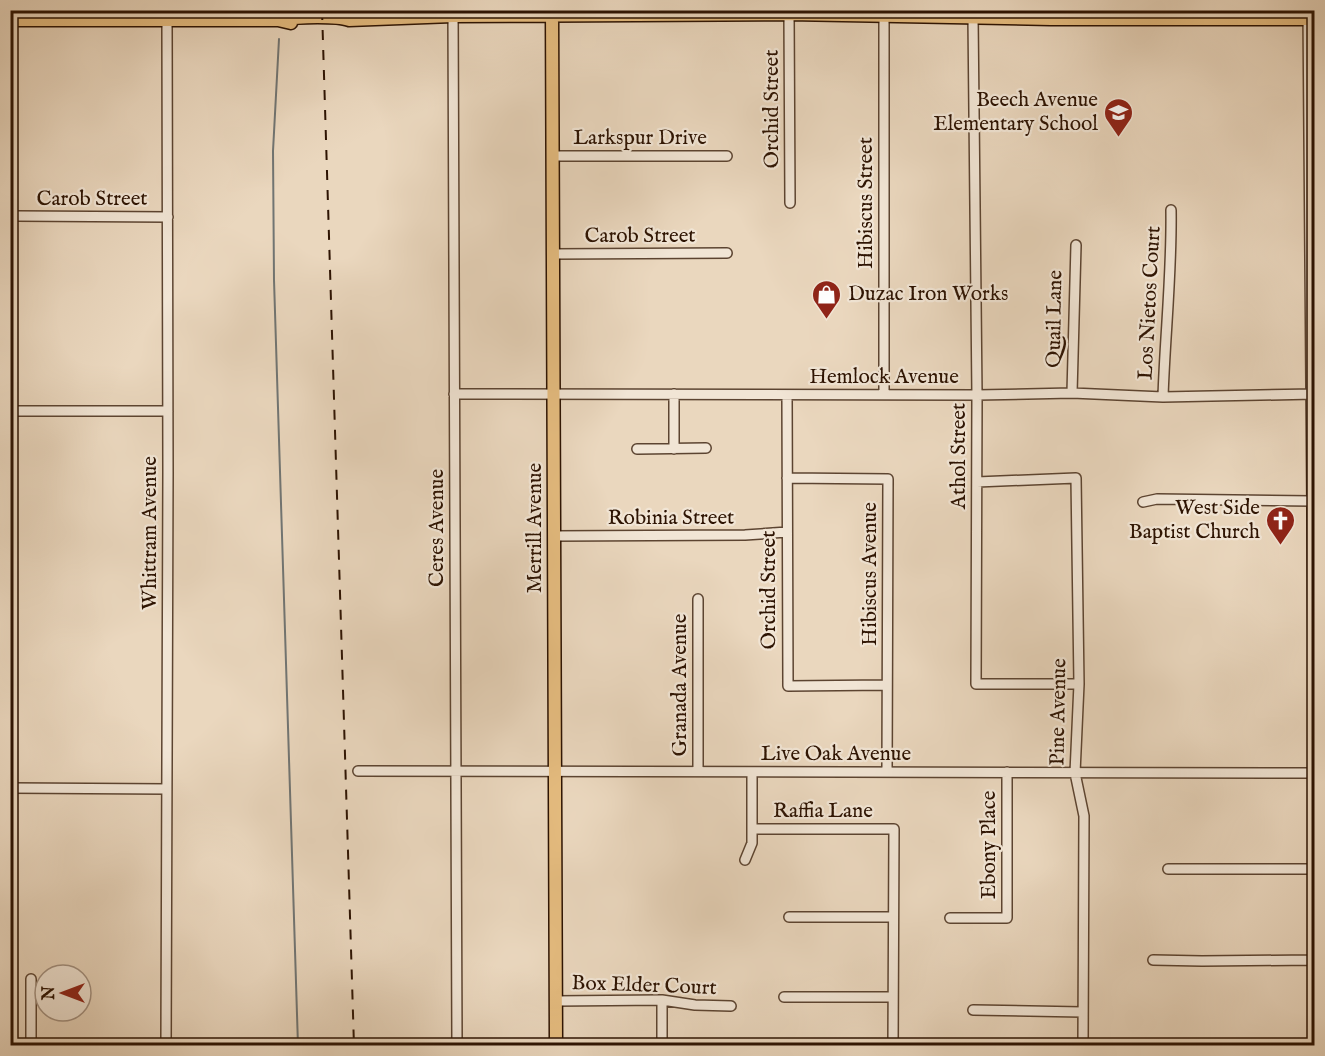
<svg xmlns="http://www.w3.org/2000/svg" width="1325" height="1056" viewBox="0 0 1325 1056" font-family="'IM FELL English',serif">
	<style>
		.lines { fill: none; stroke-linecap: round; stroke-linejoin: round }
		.stream { stroke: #717573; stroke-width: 2 }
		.minor-casing { stroke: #5c4431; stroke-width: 12 }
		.major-casing { stroke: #2d1302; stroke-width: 15 }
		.minor { stroke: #f1e5d5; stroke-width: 9 }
		.major { stroke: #e5bc7f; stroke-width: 12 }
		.rail { stroke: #2d1302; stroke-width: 2; stroke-dasharray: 10 10; stroke-linecap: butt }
		.labels { text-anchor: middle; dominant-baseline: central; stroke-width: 4.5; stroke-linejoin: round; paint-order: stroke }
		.poi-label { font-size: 21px; fill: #2d1302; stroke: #f1e5d5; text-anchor: end }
		.street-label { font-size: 21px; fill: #2d1302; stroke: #f1e5d5 }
	</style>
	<rect width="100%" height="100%" fill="#ead7be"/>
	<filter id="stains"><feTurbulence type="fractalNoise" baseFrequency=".00333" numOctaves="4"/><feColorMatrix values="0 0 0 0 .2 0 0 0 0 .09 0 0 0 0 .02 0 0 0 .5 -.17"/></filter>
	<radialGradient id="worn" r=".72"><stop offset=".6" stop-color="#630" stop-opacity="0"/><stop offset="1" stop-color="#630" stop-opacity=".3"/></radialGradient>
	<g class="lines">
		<path class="stream" d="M279,39L273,151L274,280L298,1046"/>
		<defs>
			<path id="minor" d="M83,10V20
				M453,10L457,1046
				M1308,10L1313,633L1314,1046
				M789,14L790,203
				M973,17L977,395L976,684H1079
				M553,156H727
				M17,216L168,217
				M554,254L727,253
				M1072,393L1076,245
				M454,394L977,395L1072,393L1163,397L1314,394
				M674,394V449
				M787,395L788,686L887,685
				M884,395V16L885,11
				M1163,397C1165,335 1172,273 1171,210
				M10,411H168
				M637,449L706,448
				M787,478L888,479L887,771
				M977,482L1076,478L1079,684L1075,773L1084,816L1083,1046
				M1143,502L1157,499L1312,501
				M555,536L745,535L787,532
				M698,599V771
				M358,771L1314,773
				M10,788L167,789
				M752,829H894L893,1046
				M745,860L752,843V772
				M1168,869H1313
				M789,917H893
				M950,918H1007V772
				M1153,960L1202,961L1313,960
				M784,997H893
				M662,1000V1046
				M556,1001L662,1000L695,1005L731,1006
				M973,1010L1082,1012
				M31,1046V979
				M166,1046L168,472L167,21"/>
			<path id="major" d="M552,10L556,1046
				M10,20H278L291,23
				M286,20C296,16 339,16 349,20L453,16L789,14L1051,19H1314"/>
		</defs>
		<use href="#minor" class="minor-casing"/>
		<use href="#major" class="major-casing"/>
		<use href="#minor" class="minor"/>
		<use href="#major" class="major"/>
		<path class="rail" d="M322,10L354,1046"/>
	</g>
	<defs>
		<symbol id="school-pin" viewBox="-11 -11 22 30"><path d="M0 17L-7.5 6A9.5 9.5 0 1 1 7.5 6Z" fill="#8f2418" stroke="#f1e5d5"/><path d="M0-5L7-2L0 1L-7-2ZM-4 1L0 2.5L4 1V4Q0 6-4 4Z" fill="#fff"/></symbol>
		<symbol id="shop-pin" viewBox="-11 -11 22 30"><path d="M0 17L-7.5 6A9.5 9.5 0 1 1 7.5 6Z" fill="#8f2418" stroke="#f1e5d5"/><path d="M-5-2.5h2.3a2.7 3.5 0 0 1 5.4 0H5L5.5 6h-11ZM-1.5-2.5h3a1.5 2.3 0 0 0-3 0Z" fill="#fff"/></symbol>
		<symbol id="church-pin" viewBox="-11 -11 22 30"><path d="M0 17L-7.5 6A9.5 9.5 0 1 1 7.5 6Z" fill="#8f2418" stroke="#f1e5d5"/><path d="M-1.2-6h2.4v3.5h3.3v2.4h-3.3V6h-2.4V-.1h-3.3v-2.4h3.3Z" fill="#fff"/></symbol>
	</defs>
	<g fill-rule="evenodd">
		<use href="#school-pin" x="1102" y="96" width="33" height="45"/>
		<use href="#shop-pin" x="810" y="278" width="33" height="45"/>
		<use href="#church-pin" x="1264" y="504" width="33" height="45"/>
	</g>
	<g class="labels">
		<g class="poi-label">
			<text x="1098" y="100">Beech Avenue<tspan x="1098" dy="24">Elementary School</tspan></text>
			<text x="848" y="294" text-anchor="start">Duzac Iron Works</text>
			<text x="1260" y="508">West Side<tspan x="1260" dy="24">Baptist Church</tspan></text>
		</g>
		<g class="street-label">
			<text transform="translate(772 109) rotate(-90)">Orchid Street</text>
			<text x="640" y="138">Larkspur Drive</text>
			<text x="92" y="199">Carob Street</text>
			<text transform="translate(866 203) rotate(-90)">Hibiscus Street</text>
			<text x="640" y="236">Carob Street</text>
			<text transform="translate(1150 303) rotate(-87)">Los Nietos Court</text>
			<text transform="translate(1055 319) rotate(-89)">Quail Lane</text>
			<text x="884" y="377">Hemlock Avenue</text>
			<text transform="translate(959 456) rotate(-90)">Athol Street</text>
			<text x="671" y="518">Robinia Street</text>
			<text transform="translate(437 528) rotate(-90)">Ceres Avenue</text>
			<text transform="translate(535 528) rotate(-90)">Merrill Avenue</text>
			<text transform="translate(150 533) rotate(-90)">Whittram Avenue</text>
			<text transform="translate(870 574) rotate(-90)">Hibiscus Avenue</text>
			<text transform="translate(769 590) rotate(-90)">Orchid Street</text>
			<text transform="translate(680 685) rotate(-90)">Granada Avenue</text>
			<text transform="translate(1059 712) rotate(-89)">Pine Avenue</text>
			<text x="836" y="754">Live Oak Avenue</text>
			<text x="823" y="811">Raffia Lane</text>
			<text transform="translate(989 845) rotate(-90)">Ebony Place</text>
			<text transform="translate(644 986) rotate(2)">Box Elder Court</text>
		</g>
	</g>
	<rect width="1325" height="1056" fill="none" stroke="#ead7be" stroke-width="36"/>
	<rect x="12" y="12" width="1301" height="1032" fill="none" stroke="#2d1302" stroke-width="3"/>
	<rect x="18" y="18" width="1289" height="1020" fill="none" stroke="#2d1302" stroke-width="1.5"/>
	<g transform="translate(63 993) rotate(270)"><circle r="28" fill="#f1e5d5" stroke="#a39181" stroke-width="1.5"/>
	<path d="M0-4.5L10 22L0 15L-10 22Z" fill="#8f2418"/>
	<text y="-9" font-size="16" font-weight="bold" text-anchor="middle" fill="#2d1302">N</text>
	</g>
	<rect width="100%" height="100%" filter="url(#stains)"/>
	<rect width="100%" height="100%" fill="url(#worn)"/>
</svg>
